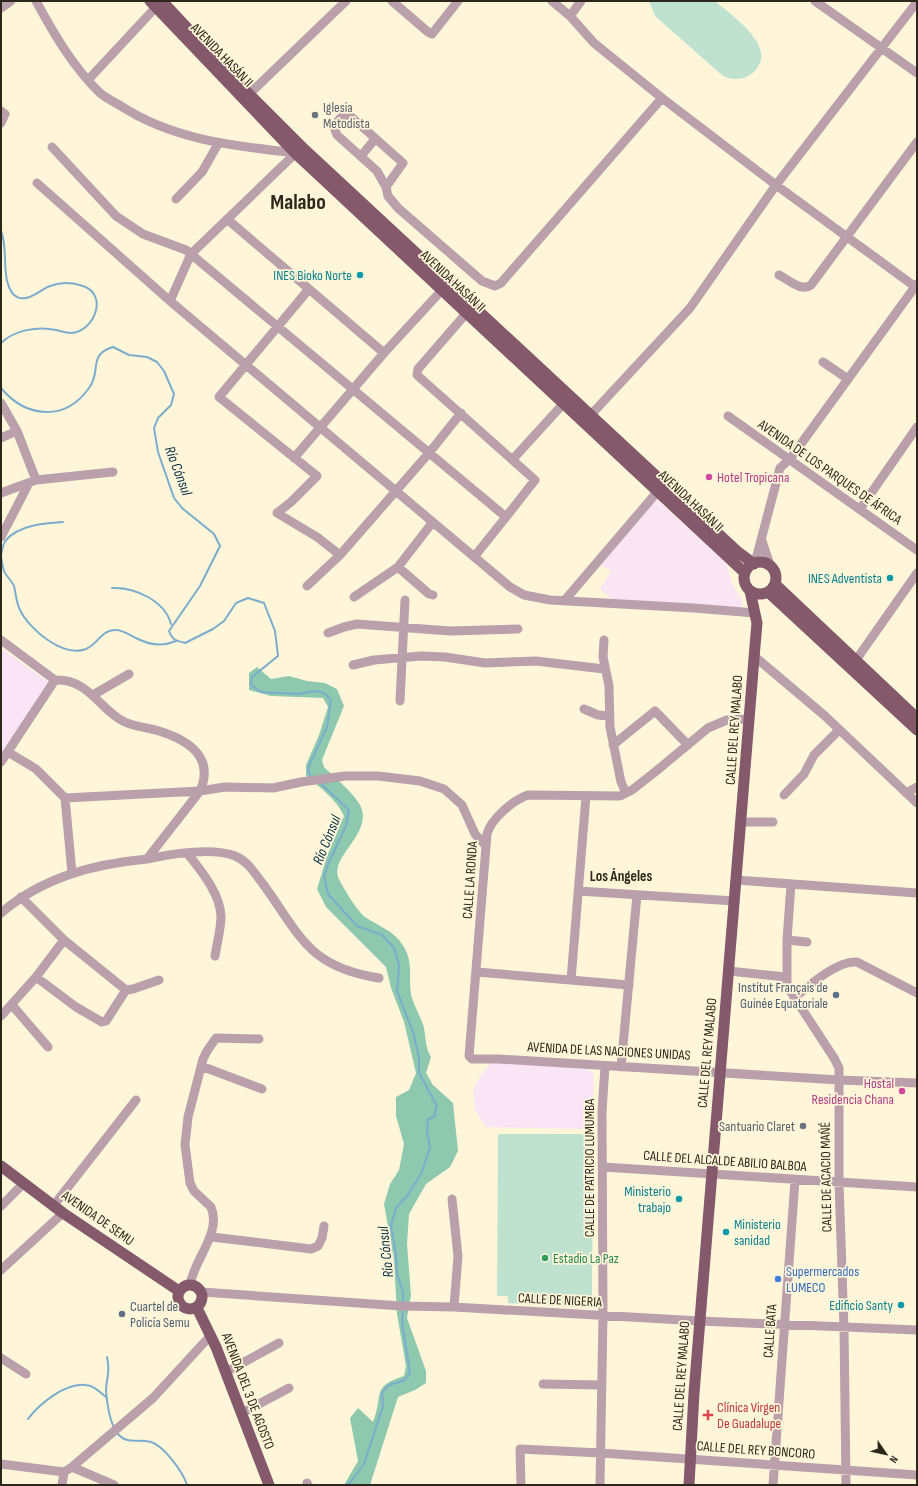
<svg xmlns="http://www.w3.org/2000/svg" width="918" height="1486" viewBox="0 0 918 1486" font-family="'Sofia Sans Condensed',sans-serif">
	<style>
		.commercial { fill: #f9e5f5 }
		.education { fill: #f9e5f4 }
		.green { fill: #bee1d0 }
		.forest { fill: #8ec8ae }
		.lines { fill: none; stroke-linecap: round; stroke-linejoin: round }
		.stream { stroke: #7baccd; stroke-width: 2 }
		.minor { stroke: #b9a0aa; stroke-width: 9 }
		.major { stroke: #83596b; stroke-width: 11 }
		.worship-dot { fill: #6b7280; stroke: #fff6d9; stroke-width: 1.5 }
		.culture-dot { fill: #0f9aa8; stroke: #fff6d9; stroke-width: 1.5 }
		.hotel-dot { fill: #d1479c; stroke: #fff6d9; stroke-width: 1.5 }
		.service-dot { fill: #5c6f8a; stroke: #fff6d9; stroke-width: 1.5 }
		.leisure-dot { fill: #2e9e5b; stroke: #fff6d9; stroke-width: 1.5 }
		.shop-dot { fill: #3f7fe0; stroke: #fff6d9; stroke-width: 1.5 }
		.health-dot { fill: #e0444e; stroke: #fff6d9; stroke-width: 1.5 }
		.labels { text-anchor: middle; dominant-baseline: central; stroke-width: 3.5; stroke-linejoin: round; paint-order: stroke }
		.street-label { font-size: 14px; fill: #2c271a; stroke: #fff6d9 }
		.worship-label { font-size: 14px; fill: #5b616d; stroke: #fff6d9; text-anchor: start }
		.culture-label { font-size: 14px; fill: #0d838f; stroke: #fff6d9; text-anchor: end }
		.hotel-label { font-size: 14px; fill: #b23c85; stroke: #fff6d9; text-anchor: start }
		.service-label { font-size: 14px; fill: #4e5e75; stroke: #fff6d9; text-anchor: end }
		.leisure-label { font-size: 14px; fill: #27864d; stroke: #fff6d9; text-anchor: start }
		.shop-label { font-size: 14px; fill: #366cbe; stroke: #fff6d9; text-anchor: start }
		.health-label { font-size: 14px; fill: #be3a42; stroke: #fff6d9; text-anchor: start }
		.water-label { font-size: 15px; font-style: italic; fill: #042e45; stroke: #fff6d9 }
		.neighbourhood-label { font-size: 15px; font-weight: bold; fill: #2c271a; stroke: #fff6d9 }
		.town-label { font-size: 22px; font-weight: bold; fill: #2c271a; stroke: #fff6d9 }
	</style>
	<rect width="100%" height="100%" fill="#fff6d9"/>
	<path class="commercial" d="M1,648L51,684L1,755Z
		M492,1062L587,1069L594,1074L592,1129L486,1127L475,1110L473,1091L481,1075Z"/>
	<path class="education" d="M655,498L725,561L732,584L742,601V609L615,602L600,589L611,572L599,563Z"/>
	<path class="green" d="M649,1H715C732,16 784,50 750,75C742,80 732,80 723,76L655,16Z
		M498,1134H593L592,1308L508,1303V1296H497Z"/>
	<path class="forest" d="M257,667L271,679L289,676L307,681L325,683L337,689L344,706L322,760L324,767C334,777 353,792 360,805C374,833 331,855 338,877C342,886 357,911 365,917C377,925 394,931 402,944C414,961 408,975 411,994C413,1005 421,1016 424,1028C426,1039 425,1047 431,1057L426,1073L433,1085L453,1103L458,1151L450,1167L426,1184L409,1214L407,1244L411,1295L407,1318L426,1371V1383L415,1390L398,1397L370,1485H344L358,1461L350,1418L358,1408L373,1422C384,1395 370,1387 404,1376L406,1366L397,1314L394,1260L384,1204L390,1184L399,1170L404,1144L396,1116V1097L409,1090L416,1073L404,1022L391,988L386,967L326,907L317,889L327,856L344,816C337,800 320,787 306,776V765L319,735L328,707L323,698L271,696L249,690V673Z"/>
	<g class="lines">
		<path class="stream" d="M1,231C9,250 0,280 14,295C26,305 39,290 50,286C61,282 72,282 83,286C109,295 94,332 71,333C65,333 61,331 56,330C38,326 14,330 1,343
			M1,388C26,418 65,422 89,388C102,371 87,355 113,347L129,355L147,357L157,362L164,371L174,394L171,405L158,418L154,428L158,452L174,498L182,508L214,534L220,546L200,586L169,631C172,640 177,641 185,643L213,629L224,621L236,603L248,598L264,603L275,631L278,656L252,677L251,685L261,692L298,694L316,691L324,693L331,700L327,727L309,766L308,771L311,777
			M1,555C2,550 3,544 6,540C19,525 45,523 63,522
			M1,556C2,561 2,566 4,571C6,576 12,581 14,586C16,594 16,602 20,610C29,629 63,658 86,649C98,644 102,629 116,630C123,630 131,636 138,639C150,645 164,646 176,641
			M112,588C135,587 165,601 171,624
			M320,783L349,810L346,826L329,862L324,876L328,894L357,926L382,935L394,948L399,965L397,991L413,1032L419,1057V1073L437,1106L434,1117L428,1119L427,1131L430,1147L422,1172L408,1195L396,1208L391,1226L396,1254L397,1274L403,1292V1303
			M107,1357C111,1374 106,1377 106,1391C107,1403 109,1417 114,1428
			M28,1419C39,1404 65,1383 85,1385C94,1385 101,1393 107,1398
			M116,1432C128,1446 135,1438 151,1442C164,1446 183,1472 187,1485
			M348,1485L364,1464L383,1406L382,1393C384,1391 386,1387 388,1386C397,1381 404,1384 410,1373L402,1322L403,1308"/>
		<path class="minor" d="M36,1C54,34 73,67 100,93C106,98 114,102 121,106C173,140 235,146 295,153
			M392,1L428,32L432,34L458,1
			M552,1L570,16L594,43L662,98L776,185L917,288
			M815,1L917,73
			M1,8L11,1
			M570,16L581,1
			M88,80L156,7
			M244,99L346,1
			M1,111L5,114L1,123
			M52,147L116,216L143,234L186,250L506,517L474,557
			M299,150L191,254L170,301L510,587L524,595L550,600L694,608L755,613
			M361,156L375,139
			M37,183L170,301
			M386,187L403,163L349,115C342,114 337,121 334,127L337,135L377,171L386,187L388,196L398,208L482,281L495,286L501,283L662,98
			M176,199L202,172L218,144
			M227,219L384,353
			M779,275C789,280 801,292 811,285L917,142
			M309,289L219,397L317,476L291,502L277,513L317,537L340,555
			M470,309L418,369L417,375L535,480L506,517
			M823,362L848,379
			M1,403L17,431L36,480
			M728,416L917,550
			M587,419L690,308L776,185L917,2
			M1,438L17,431
			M294,458L384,353L442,290
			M513,459L564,403
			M1,493L36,480L113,472
			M860,509L917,427
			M1,537L29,483
			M762,541L770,565
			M755,563L780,468L790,459L917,284
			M398,567L429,594L433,595
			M307,586L340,555L429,453L461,413
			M354,597L398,567L432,523
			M565,600L658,491
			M328,633L344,627L357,624L450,631L518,629
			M1,640L55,680C86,678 99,707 121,720C132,727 147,727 159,731C188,740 215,757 200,791L147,859C94,864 43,877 1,913
			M604,640L603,657L609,686L610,727L621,782L626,793
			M754,656L825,716L917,803
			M856,660L917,573
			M353,665L374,660L421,656L445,657L485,663L536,661L604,669
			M93,695L129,674
			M400,701L405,600
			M584,709L598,715L609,716
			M749,719L727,720L708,728L655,772L632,790L620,796L528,795C513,800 491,819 487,834L469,1056L472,1059H498L839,1080L917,1083
			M613,745L655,711L688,745
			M8,752L36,769L65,798L72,873
			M1,762L55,680
			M906,793L917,787
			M784,795L804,774L814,755L839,730
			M65,798L200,791L225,787L273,788L301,782L345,776H378L420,781L444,789L462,805L475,834L486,846
			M742,822H773
			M188,854C201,871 220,893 221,916C221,929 217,943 215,956
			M147,859C171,854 212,847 235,856C248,861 255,874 263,884C301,936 308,967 379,978
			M736,880L917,893
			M791,884L787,940V986L834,1058L839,1068V1183L844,1328L846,1485
			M578,891L735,901
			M21,897L64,940L126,990L133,989L159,980
			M787,940L807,942
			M729,971L786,977
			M477,972L629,985
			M36,977L76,1007L102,1022L106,1021L126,990
			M571,980L586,796
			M794,998C809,986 837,960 857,962L917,993
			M12,1005L48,1047
			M1,1016L36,977L64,940
			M201,1066L262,1089
			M621,1067L637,895
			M603,1167L917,1187
			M452,1199L458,1256L454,1307
			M54,1205L136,1100
			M1,1206L24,1183
			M212,1237L311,1249L318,1246L322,1238L324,1226
			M1,1270L63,1213
			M190,1285C194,1259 222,1233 211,1207L194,1191L190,1183L185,1145L188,1117L203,1059L207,1051L216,1038L259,1039
			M202,1292L401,1306L454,1307L700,1321L917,1330
			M1,1358L26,1374
			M226,1372L279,1343
			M543,1384L601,1385
			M242,1413L289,1388
			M1,1464L64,1472L72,1467L153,1398L211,1335
			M72,1467L114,1485
			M307,1483L308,1485
			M62,1485L64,1472
			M521,1485L520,1449L601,1453L917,1475
			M600,1485L603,1316L602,1112L605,1066
			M773,1485L795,1180"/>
		<path class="major" d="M150,1L295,153L745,573
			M162,1L249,94L302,147L738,552L754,564
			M744 578a16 16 0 1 1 32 0a16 16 0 1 1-32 0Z
			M775,584L917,718
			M768,592L917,730
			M1,1166L63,1213L179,1291
			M178 1297a12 12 0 1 1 24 0a12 12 0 1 1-24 0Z
			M197,1308L216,1347L269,1485
			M689,1485L694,1393L755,646L757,623L750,591"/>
	</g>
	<g class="worship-dot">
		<circle cx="315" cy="115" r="4"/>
		<circle cx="803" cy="1126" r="4"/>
	</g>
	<g class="culture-dot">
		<circle cx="360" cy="275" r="4"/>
		<circle cx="890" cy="578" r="4"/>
		<circle cx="679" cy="1199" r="4"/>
		<circle cx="726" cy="1232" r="4"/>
		<circle cx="901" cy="1305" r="4"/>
	</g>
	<g class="hotel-dot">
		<circle cx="709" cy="477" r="4"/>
		<circle cx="902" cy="1091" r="4"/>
	</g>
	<g class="service-dot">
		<circle cx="836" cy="995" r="4"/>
		<circle cx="122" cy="1314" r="4"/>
	</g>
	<circle class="leisure-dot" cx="545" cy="1258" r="4"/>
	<circle class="shop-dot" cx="778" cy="1279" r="4"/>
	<path class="health-dot" d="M706 1409h4v4h4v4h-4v4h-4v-4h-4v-4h4z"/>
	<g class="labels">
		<g class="street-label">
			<text transform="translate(222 55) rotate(46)">AVENIDA HASÁN II</text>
			<text transform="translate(453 281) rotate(43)">AVENIDA HASÁN II</text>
			<text transform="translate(830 472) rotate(35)">AVENIDA DE LOS PARQUES DE ÁFRICA</text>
			<text transform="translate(691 501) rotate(43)">AVENIDA HASÁN II</text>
			<text transform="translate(734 730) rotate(-86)">CALLE DEL REY MALABO</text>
			<text transform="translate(470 880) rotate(-86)">CALLE LA RONDA</text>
			<text transform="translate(609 1051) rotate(3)">AVENIDA DE LAS NACIONES UNIDAS</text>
			<text transform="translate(707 1053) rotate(-85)">CALLE DEL REY MALABO</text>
			<text transform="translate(725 1161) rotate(4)">CALLE DEL ALCALDE ABILIO BALBOA</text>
			<text transform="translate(589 1168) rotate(-90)">CALLE DE PATRICIO LUMUMBA</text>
			<text transform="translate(826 1177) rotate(-91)">CALLE DE ACACIO MAÑÉ</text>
			<text transform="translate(98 1218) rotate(35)">AVENIDA DE SEMU</text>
			<text transform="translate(560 1300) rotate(3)">CALLE DE NIGERIA</text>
			<text transform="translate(770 1331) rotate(-86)">CALLE BATA</text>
			<text transform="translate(681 1376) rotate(-86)">CALLE DEL REY MALABO</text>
			<text transform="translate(248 1391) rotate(69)">AVENIDA DEL 3 DE AGOSTO</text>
			<text transform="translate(756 1450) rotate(4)">CALLE DEL REY BONCORO</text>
		</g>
		<g class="worship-label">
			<text x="323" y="107">Iglesia<tspan x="323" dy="16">Metodista</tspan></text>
			<text x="795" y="1126" text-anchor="end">Santuario Claret</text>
		</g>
		<g class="culture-label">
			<text x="352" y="275">INES Bioko Norte</text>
			<text x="882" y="578">INES Adventista</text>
			<text x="671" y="1191">Ministerio<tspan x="671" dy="16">trabajo</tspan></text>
			<text x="734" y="1224" text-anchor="start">Ministerio<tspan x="734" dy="16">sanidad</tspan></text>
			<text x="893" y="1305">Edificio Santy</text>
		</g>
		<g class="hotel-label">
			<text x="717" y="477">Hotel Tropicana</text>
			<text x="894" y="1083" text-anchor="end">Hostal<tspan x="894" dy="16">Residencia Chana</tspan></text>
		</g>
		<g class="service-label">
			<text x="828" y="987">Institut Français de<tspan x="828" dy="16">Guinée Equatoriale</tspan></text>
			<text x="130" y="1306" text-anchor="start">Cuartel de<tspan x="130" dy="16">Policía Semu</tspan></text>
		</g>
		<g class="leisure-label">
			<text x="553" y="1258">Estadio La Paz</text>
		</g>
		<g class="shop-label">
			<text x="786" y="1271">Supermercados<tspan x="786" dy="16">LUMECO</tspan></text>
		</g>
		<g class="health-label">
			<text x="717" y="1407">Clínica Virgen<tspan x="717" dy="16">De Guadalupe</tspan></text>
		</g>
		<g class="water-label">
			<text transform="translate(178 471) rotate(69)">Río Cónsul</text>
			<text transform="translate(327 840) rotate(-68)">Río Cónsul</text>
			<text transform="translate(386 1252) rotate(-96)">Río Cónsul</text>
		</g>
		<g class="neighbourhood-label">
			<text x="621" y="876">Los Ángeles</text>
		</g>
		<g class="town-label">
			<text x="298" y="202">Malabo</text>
		</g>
	</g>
	<rect width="918" height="1486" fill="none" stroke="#2c271a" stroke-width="4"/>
	<g transform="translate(886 1454) rotate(124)" stroke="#fff6d9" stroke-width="3" paint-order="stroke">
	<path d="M0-3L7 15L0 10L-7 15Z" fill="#2c271a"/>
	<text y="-6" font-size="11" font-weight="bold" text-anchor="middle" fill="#2c271a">N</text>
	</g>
</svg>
